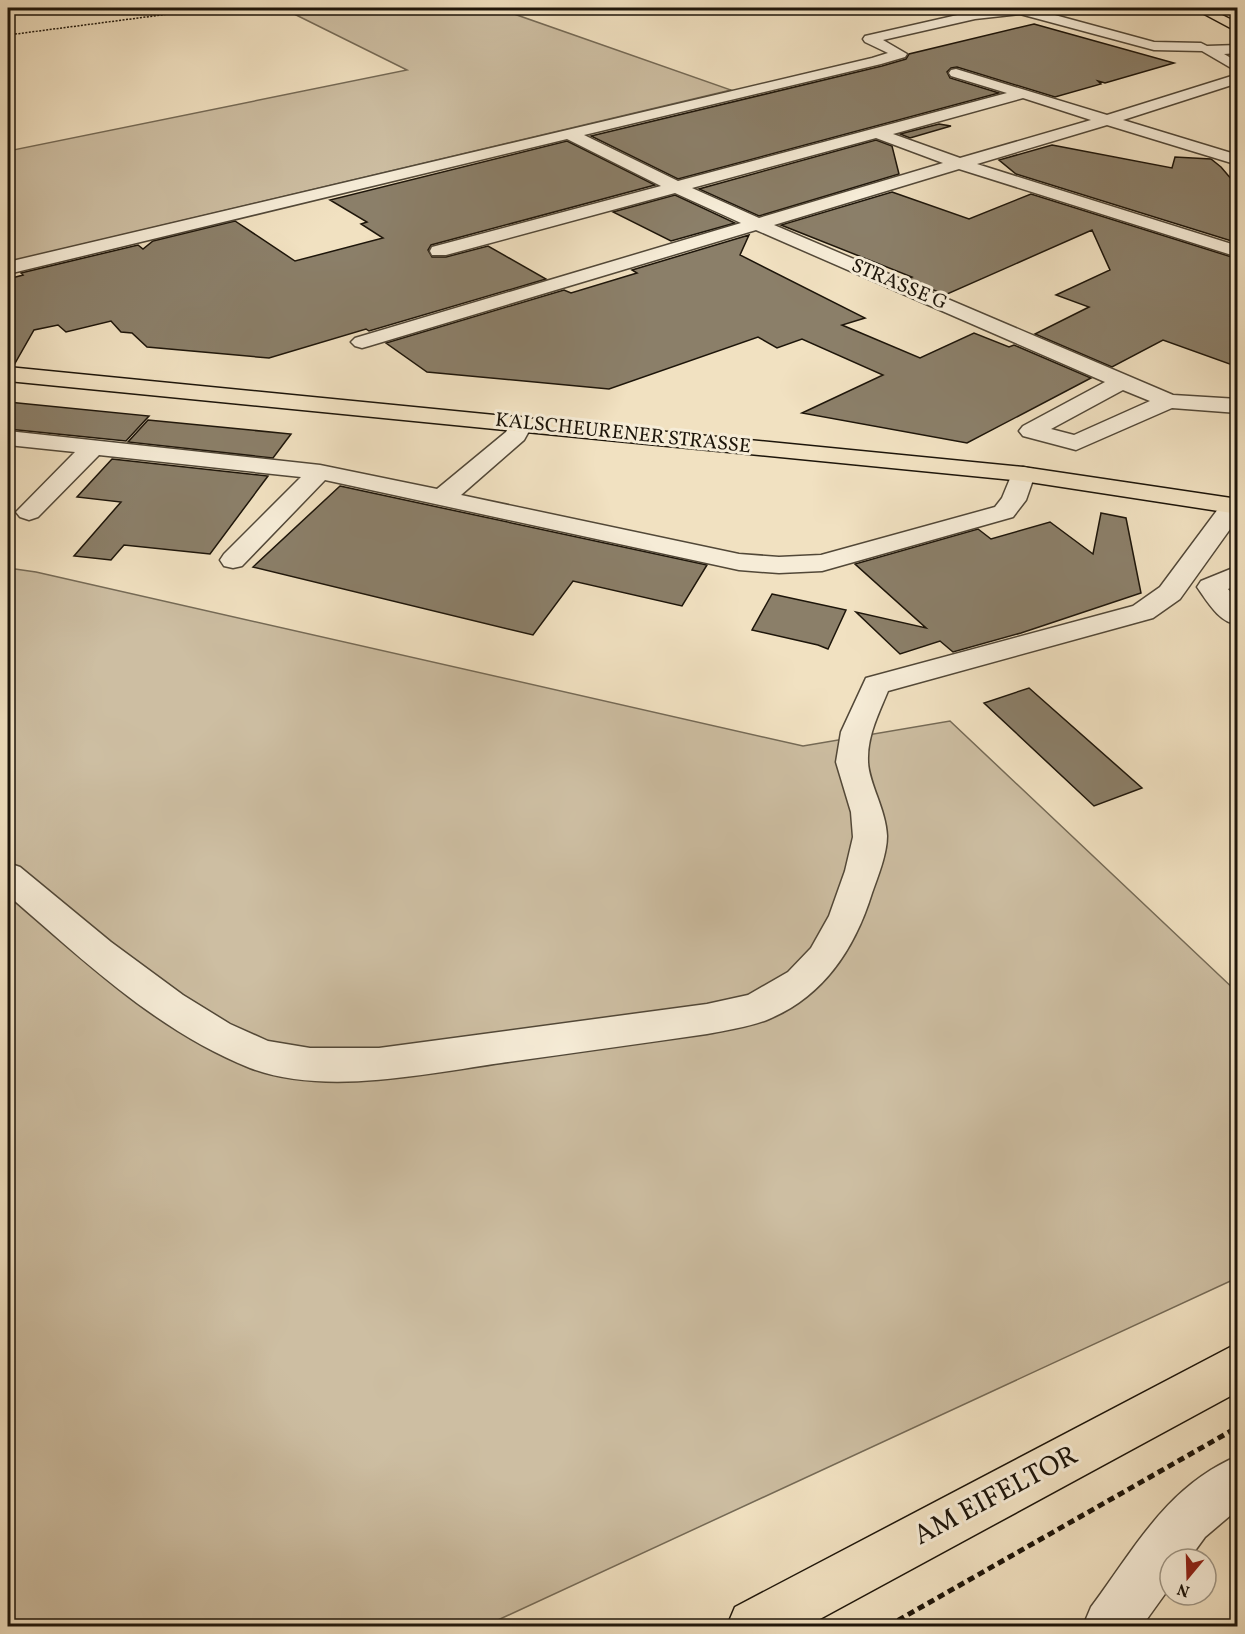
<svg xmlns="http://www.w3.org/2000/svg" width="1245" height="1634" viewBox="0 0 1245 1634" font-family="Vollkorn,serif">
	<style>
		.green { fill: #cdbea2; stroke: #756a56; stroke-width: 1.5 }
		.building { fill: #8b7f69; stroke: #1d150a; stroke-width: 1.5 }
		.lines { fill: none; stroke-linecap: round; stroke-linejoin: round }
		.minor-casing { stroke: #524838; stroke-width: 3 }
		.major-casing { stroke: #1d150a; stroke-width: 3 }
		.path-far1 { stroke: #1d150a; stroke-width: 1.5; stroke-dasharray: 2 1.5; stroke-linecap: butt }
		.path { stroke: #1d150a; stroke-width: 5; stroke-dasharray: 7 4.5; stroke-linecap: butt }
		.minor { fill: #f6ecd7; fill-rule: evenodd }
		.major { fill: #f1e1c1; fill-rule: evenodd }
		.labels { text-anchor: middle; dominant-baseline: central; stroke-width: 6; stroke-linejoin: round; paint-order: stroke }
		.far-street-label { font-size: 20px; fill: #1d150a; stroke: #f6ecd7 }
		.near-street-label { font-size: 28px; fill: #1d150a; stroke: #f6ecd7 }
	</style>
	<rect width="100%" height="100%" fill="#f1e1c1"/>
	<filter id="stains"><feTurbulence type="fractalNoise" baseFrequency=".00333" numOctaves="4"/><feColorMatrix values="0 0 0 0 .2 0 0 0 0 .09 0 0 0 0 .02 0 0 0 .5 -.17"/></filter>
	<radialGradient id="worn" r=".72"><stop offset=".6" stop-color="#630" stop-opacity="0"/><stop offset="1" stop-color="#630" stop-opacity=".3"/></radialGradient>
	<path class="green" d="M282,8H497L731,90L8,262V151L407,70Z
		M8,568L36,572L803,746L950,721L1237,992V1278L485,1626H8Z"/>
	<path class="building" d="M1034,24L1174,63L1105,83L1098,81L1101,84L1055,97L957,67L951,68L947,72L950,78L999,93L678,179L591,136L882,66L906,59L909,54Z
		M939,124L951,126L910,138L900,134Z
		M876,140L892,146L899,174L759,216L699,189Z
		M567,141L655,185L431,245L428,250L432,257H446L488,246L546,279L369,331L366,329L269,358L147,347L132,333L121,332L111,321L66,332L58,325L34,330L14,365H8V279L23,275L21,273L138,245L143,249L153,241L235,221L295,261L383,238L361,224L367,222L330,200Z
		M1052,145L1172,168L1175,157L1211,159L1221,167L1238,187V243L1016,174L999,160Z
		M892,192L969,219L1031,194L1238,259V367L1163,340L1112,367L1035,334L1089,307L1056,295L1110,270L1092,230L945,295L908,279L912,277L781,225Z
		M675,195L735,223L671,241L613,212Z
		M749,235L740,255L865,318L842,325L920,358L974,333L1009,347L1014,345L1091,378L967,443L802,413L883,375L802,339L777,348L758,337L609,389L427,372L386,343L564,290L571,293L637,273L632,270Z
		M8,402L149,416L126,441L8,429Z
		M148,420L291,434L273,458L128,442Z
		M112,459L268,476L210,554L124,545L111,560L74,556L121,502L77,497Z
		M340,486L707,565L682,606L573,581L533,635L253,567Z
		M1101,513L1126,518L1141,593L1021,633L953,652L940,641L900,654L856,612L926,628L855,564L978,529L991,539L1050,522L1093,554Z
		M772,594L846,610L828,649L818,645L752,630Z
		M1029,688L1142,788L1094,806L984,703Z"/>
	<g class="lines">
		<defs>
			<path id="minor" d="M1008,8H1043L1040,11L1154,42L1201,43L1207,46L1238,45V53L1224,54L1238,62V72L1202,51L1154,50L1020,14L975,19L883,40L907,54L905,57L881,64L584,135L678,181L1007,93L951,76L949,73L951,70L956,69L1107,115L1238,74V83L1123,120L1238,155V165L1107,125L977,164L1238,246V257L959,169L774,225L1173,395L1238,399V413L1172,408L1076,450L1023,436L1019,431L1023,426L1105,382L756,230L369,346L362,348L355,346L351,342L355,338L741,223L675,193L446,255H432L430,251L432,247L661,186L567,139L8,274V262L872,58L888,53L865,42L863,39L865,36L975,11ZM1023,98L1091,120L960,158L893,134ZM876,138L943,163L759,218L692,188ZM1123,390L1150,401L1074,435L1051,429Z
				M521,417L529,419L533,424L524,440L461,495L739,554L779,557L821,555L995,507L1002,498L1014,469L1023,467L1032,469L1035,474L1026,500L1013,517L822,571L779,573L739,570L325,480L242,566L233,568L224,566L220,560L224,554L301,477L99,455L38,517L29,520L20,517L16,512L75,452L8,445V431L320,465L437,489L506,432L513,419Z
				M1233,498L1238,500V518L1180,599L1153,618L888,691C879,713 867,736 868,761C868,782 886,809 887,836C887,854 878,876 872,893C855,948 824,996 769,1019C750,1027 727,1030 707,1034C638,1044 569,1054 501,1063C425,1074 323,1096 250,1068C157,1031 82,959 8,895V863L20,867L111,942L183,995L230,1024L268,1041L310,1048H379L707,1004L748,995L788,972L811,948L829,916L845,871L853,837L851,812L836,762L841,732L866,678L1133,606L1160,587L1224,501Z
				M1238,566V585L1228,589L1238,601V624C1220,624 1207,601 1197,587L1201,581Z
				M1238,1456V1509L1205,1537L1189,1559H1170V1587L1142,1626H1083L1091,1607C1135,1548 1167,1486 1238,1456Z"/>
			<path id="major" d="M1193,8H1208L1238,23V32Z
				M8,367L1023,467L1238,499V514L1023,481L8,381Z
				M1238,1343V1392L807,1626H727L735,1607Z"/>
		</defs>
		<use href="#minor" class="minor-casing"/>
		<use href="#major" class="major-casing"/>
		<path class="path-far1" d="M8,35L215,8"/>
		<path class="path" d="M888,1626L1238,1427"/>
		<use href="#minor" class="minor"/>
		<use href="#major" class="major"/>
	</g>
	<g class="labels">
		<g class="far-street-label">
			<text transform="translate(899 285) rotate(23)">STRASSE G</text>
			<text transform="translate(623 434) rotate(6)">KALSCHEURENER STRASSE</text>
		</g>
		<g class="near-street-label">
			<text transform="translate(996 1496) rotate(-28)">AM EIFELTOR</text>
		</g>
	</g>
	<rect width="1245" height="1634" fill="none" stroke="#f1e1c1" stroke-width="30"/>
	<rect x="9" y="9" width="1227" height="1616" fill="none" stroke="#1d150a" stroke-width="3"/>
	<rect x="15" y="15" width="1215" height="1604" fill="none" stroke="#1d150a" stroke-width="1.5"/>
	<g transform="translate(1188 1577) rotate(199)"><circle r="28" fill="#f6ecd7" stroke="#9f9685" stroke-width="1.5"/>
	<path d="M0-4.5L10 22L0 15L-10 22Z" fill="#8f2418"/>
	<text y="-9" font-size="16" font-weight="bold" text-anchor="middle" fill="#1d150a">N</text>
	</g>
	<rect width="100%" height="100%" filter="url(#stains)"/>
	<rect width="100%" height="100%" fill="url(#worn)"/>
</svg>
